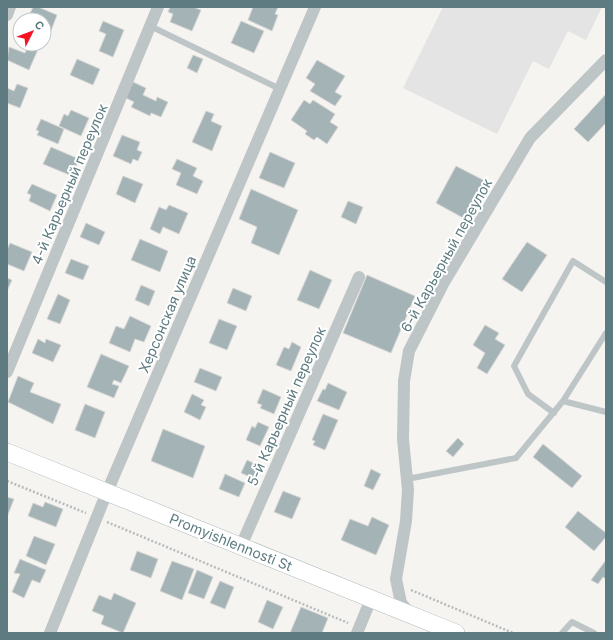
<svg xmlns="http://www.w3.org/2000/svg" width="613" height="640" viewBox="0 0 613 640" font-family="Inter,sans-serif">
	<style>
		.built { fill: #e3e4e3 }
		.building { fill: #a4b3b5; stroke: #d7d6d4 }
		.lines { fill: none; stroke-linecap: round; stroke-linejoin: round }
		.secondary-casing { stroke: #adb8ba; stroke-width: 18 }
		.path { stroke: #b7bdbe; stroke-width: 2.5; stroke-dasharray: 2 2; stroke-linecap: butt }
		.service { stroke: #bdc5c6; stroke-width: 6 }
		.minor { stroke: #bdc5c6; stroke-width: 12 }
		.secondary { stroke: #fff; stroke-width: 17 }
		.labels { text-anchor: middle; dominant-baseline: central; stroke-width: 4; stroke-linejoin: round; paint-order: stroke }
		.street-label { font-size: 14px; fill: #5d7b80; stroke: #fff }
	</style>
	<rect width="100%" height="100%" fill="#f6f4f1"/>
	<path class="built" d="M443,7H602L586,40L568,31L549,69L533,61L497,134L403,88Z"/>
	<path class="building" d="M33,7H38L57,15L49,36L44,34V20H27Z
		M170,7H193L201,10L192,31L170,22L173,14L168,12Z
		M253,7H278L275,14L278,15L272,31L248,20Z
		M103,21L124,30L113,57L99,51L106,34L99,31Z
		M241,21L264,31L254,53L231,43Z
		M29,44L39,47L29,70L7,60L9,47L25,53Z
		M193,55L203,59L197,73L187,68Z
		M77,59L100,69L93,85L70,75Z
		M317,60L345,76L335,92L342,96L335,106L310,91L315,84L306,78Z
		M133,82L146,88L143,95L156,101L157,97L168,102L161,117L151,113L150,116L131,107L134,102L126,98Z
		M17,84L28,88L20,108L7,103V88L14,91Z
		M606,94V123L588,142L574,129Z
		M304,100L310,104L313,100L335,114L330,122L338,127L327,144L317,137L314,140L305,134L307,131L291,120Z
		M71,110L89,118L81,136L59,126L64,114L68,116Z
		M206,111L214,114L211,121L222,126L212,151L192,142Z
		M41,119L64,129L58,144L37,135L39,131L36,130Z
		M122,135L140,142L137,150L142,152L138,161L133,159L131,164L113,156Z
		M51,147L79,159L72,176L43,164Z
		M270,152L295,163L284,188L259,178Z
		M177,159L197,168L193,176L203,181L197,194L176,185L181,173L172,169Z
		M456,166L485,181L465,219L436,203Z
		M123,176L143,184L135,203L116,194Z
		M32,184L57,195L50,211L29,201L31,195L27,193Z
		M251,189L298,210L279,255L251,243L257,227L239,219Z
		M348,201L363,207L356,224L341,217Z
		M169,205L188,213L179,234L163,227L160,234L150,229L159,207L166,210Z
		M86,223L105,232L99,245L80,237Z
		M140,239L168,251L160,272L131,260Z
		M527,242L547,255L522,292L502,279Z
		M10,243L32,252L24,271L7,264V250Z
		M71,259L89,266L83,280L65,273Z
		M310,270L332,280L319,309L297,300Z
		M367,275L415,296L391,353L343,333Z
		M7,278L12,280L7,291Z
		M141,285L155,291L149,306L135,300Z
		M233,288L252,296L246,311L227,303Z
		M58,294L70,300L60,324L47,319Z
		M130,316L151,326L144,342L135,339L130,352L109,343L116,326L124,329Z
		M219,319L237,326L227,350L209,343Z
		M485,325L499,333L495,339L505,345L487,374L477,368L485,353L473,345Z
		M38,339L45,343L46,339L61,345L53,362L32,353Z
		M292,342L301,347L291,371L276,365L284,347L289,349Z
		M101,354L129,366L121,383L114,380L112,384L119,386L114,398L87,387Z
		M200,368L222,377L216,391L194,382Z
		M18,376L34,383L30,392L61,404L53,424L8,402Z
		M328,383L347,392L339,410L317,401L323,389L325,390Z
		M263,389L281,397L274,414L260,408L262,405L257,403Z
		M192,394L204,400L201,405L206,407L200,420L184,412Z
		M85,404L105,412L95,438L75,430Z
		M323,414L338,420L325,450L313,445L315,441L312,440Z
		M258,422L269,427L260,446L246,440L252,426L255,428Z
		M163,429L205,446L193,478L151,461Z
		M458,438L464,444L453,457L446,451Z
		M543,444L582,476L572,488L533,457Z
		M247,460L260,466L255,479L241,473Z
		M371,469L381,474L373,490L364,486Z
		M225,474L245,483L239,497L219,489Z
		M283,491L301,498L292,519L274,512Z
		M7,497L14,499L7,517Z
		M45,502L63,509L56,527L28,516L33,503L43,507Z
		M578,511L606,533V537L594,551L565,527Z
		M372,517L389,525L376,555L341,540L350,519L368,526Z
		M34,536L55,544L46,565L26,556Z
		M137,551L158,559L151,578L130,570Z
		M20,559L46,570L40,583L32,580L24,598L12,592L20,574L14,573Z
		M606,560V579L603,577L598,584L591,580Z
		M172,561L194,569L182,600L160,591Z
		M197,570L213,577L204,599L188,593Z
		M220,581L234,587L225,609L210,603Z
		M114,593L136,603L123,633L101,624L104,616L92,611L99,595L111,600Z
		M267,600L283,607L273,629L258,622Z
		M301,607L328,618L322,633H290Z"/>
	<g class="lines">
		<defs>
			<path id="secondary" d="M7,452L456,633"/>
		</defs>
		<use href="#secondary" class="secondary-casing"/>
		<path class="path" d="M7,481L86,513
			M107,522L348,623
			M411,590L513,633"/>
		<path class="service" d="M150,26L280,89
			M563,401L606,333
			M554,413L528,394L514,366L573,261L606,282
			M407,479L516,458L563,401L606,412
			M562,633L572,622L594,633"/>
		<path class="minor" d="M7,15L10,7
			M7,372L158,7
			M241,546L359,277
			M411,614L401,603L396,579L406,521L408,490L403,439L404,381L409,351L443,284L530,138L606,60
			M50,633L107,492L315,7
			M357,633L371,599"/>
		<use href="#secondary" class="secondary"/>
	</g>
	<g class="labels">
		<g class="street-label">
			<text transform="translate(69 184) rotate(-67)">4-й Карьерный переулок</text>
			<text transform="translate(446 255) rotate(-61)">6-й Карьерный переулок</text>
			<text transform="translate(167 314) rotate(-67)">Херсонская улица</text>
			<text transform="translate(286 406) rotate(-66)">5-й Карьерный переулок</text>
			<text transform="translate(231 542) rotate(22)">Promyishlennosti St</text>
		</g>
	</g>
	<rect width="613" height="640" fill="none" stroke="#5d7b80" stroke-width="16"/>
	<g transform="translate(32 32) rotate(48)"><circle r="19" fill="#ffffff" stroke="#becacc"/>
	<path d="M0-3L7 15L0 10L-7 15Z" fill="#f51223"/>
	<text y="-6" font-size="11" font-weight="bold" text-anchor="middle" fill="#5d7b80">С</text>
	</g>
</svg>
